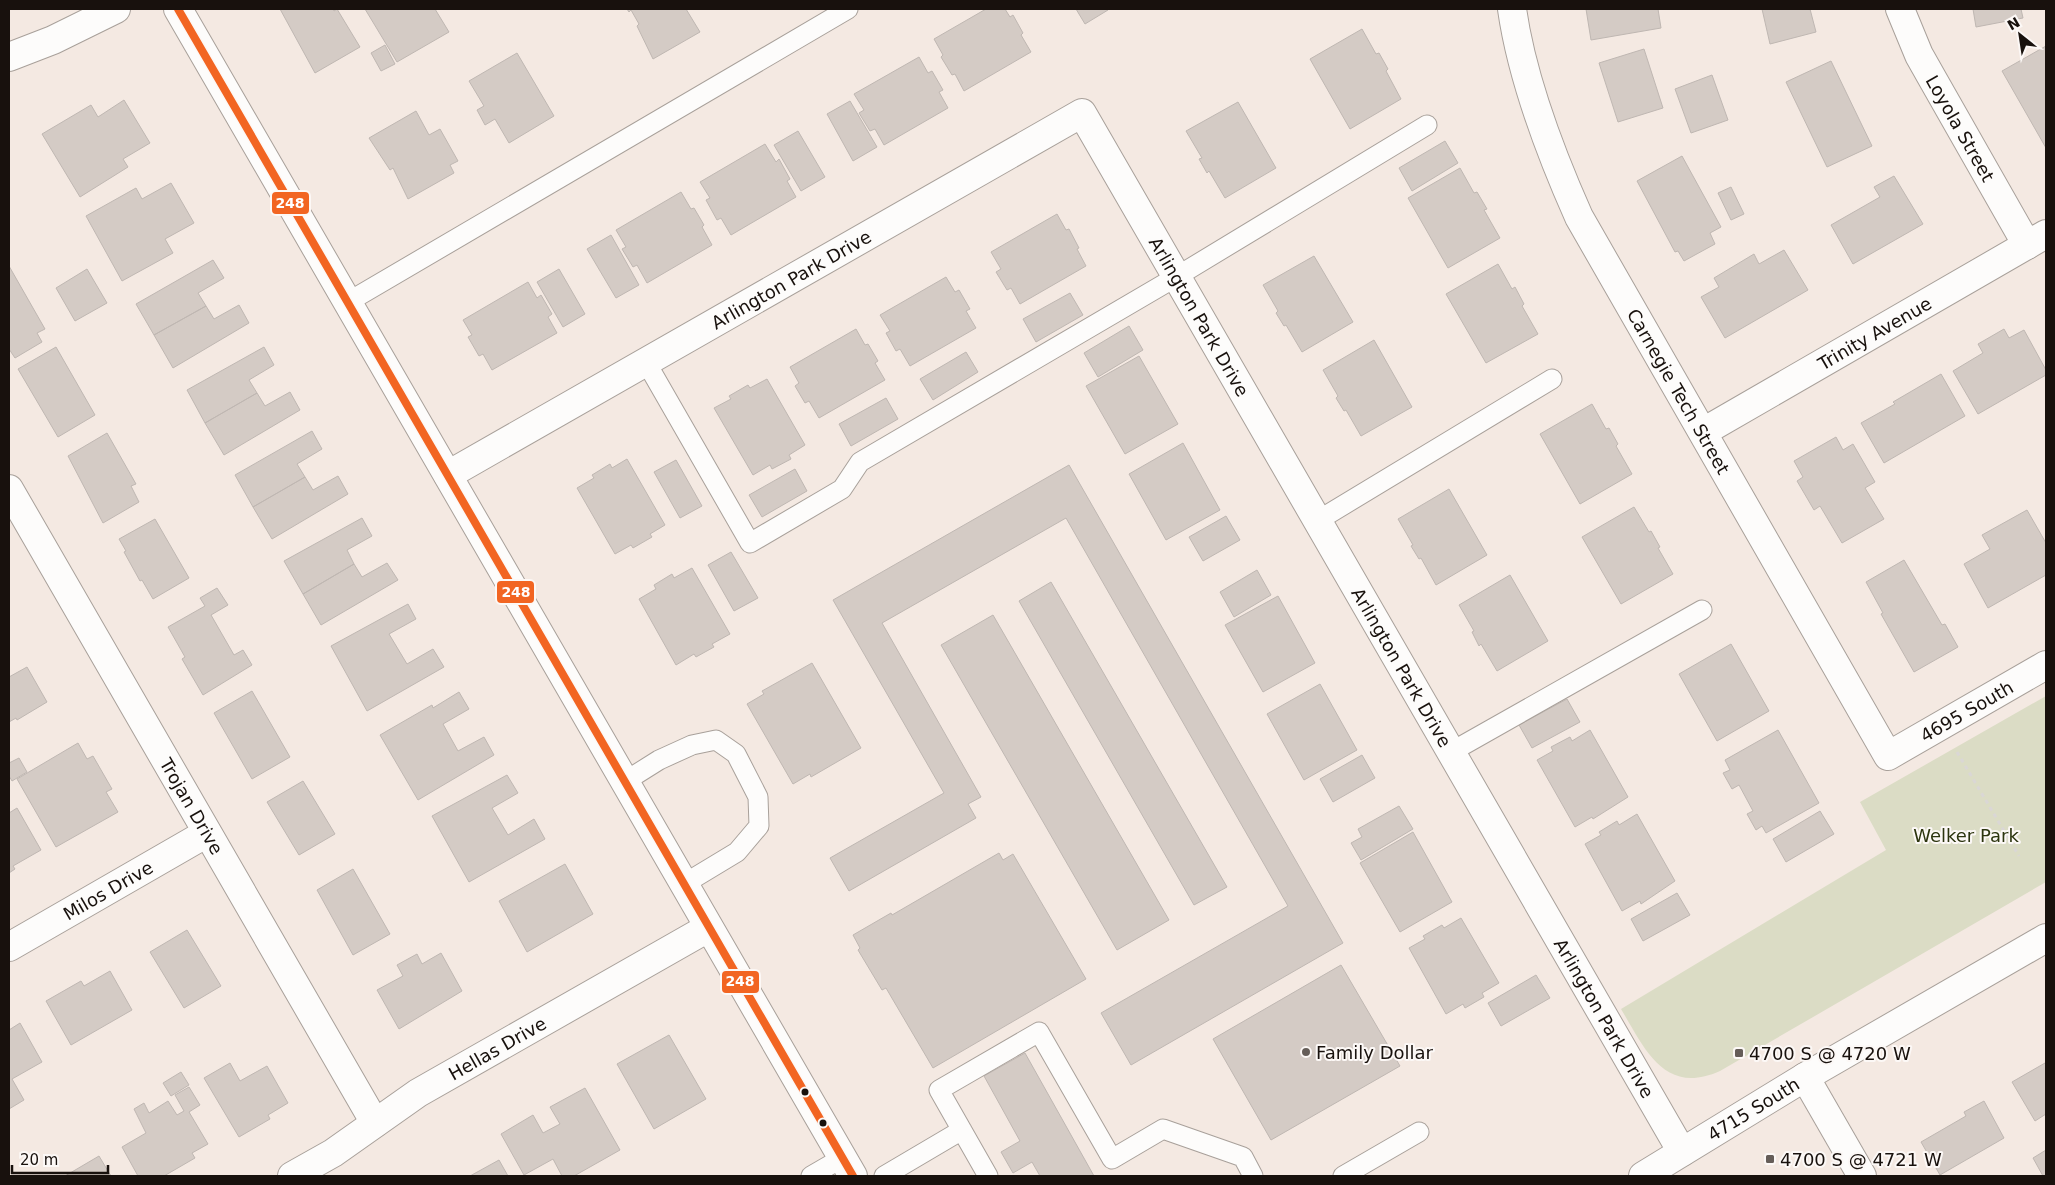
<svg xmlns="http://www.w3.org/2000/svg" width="2055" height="1185" viewBox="0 0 2055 1185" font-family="'DejaVu Sans',sans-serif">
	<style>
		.green { fill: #dbdcc5 }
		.building { fill: #d4cbc5; stroke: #bfb7b2 }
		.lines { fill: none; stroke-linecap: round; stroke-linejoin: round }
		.lane-casing { stroke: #a8a09a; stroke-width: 21 }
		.street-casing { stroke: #a8a09a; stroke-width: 30 }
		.secondary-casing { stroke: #a8a09a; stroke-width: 30 }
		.path { stroke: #dad7d5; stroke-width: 3; stroke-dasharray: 4 4; stroke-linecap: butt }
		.lane { stroke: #fdfcfb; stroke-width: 19 }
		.street { stroke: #fdfcfb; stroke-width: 28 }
		.secondary { stroke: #fdfcfb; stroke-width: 28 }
		.bus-1-casing { stroke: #fcf8f6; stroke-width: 11 }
		.bus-1 { stroke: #f26522; stroke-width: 8 }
		.poi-dot { fill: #655d58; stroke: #fcf8f6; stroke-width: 2 }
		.bus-dot { fill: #18110d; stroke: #fcf8f6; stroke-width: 2 }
		.labels { text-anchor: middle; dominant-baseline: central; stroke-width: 4; stroke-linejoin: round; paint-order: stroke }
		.street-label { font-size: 18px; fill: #18110d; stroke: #fcf8f6 }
		.park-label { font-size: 18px; fill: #2c350f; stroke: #fcf8f6 }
		.poi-label { font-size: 18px; fill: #18110d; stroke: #fcf8f6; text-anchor: start }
		.line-badge { stroke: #fcf8f6; stroke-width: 2 }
		.badge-label { font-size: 14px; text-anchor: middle; font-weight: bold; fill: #fff }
	</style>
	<rect width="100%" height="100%" fill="#f4e9e2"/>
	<path class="green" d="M2046,696V882L1720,1071C1664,1096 1645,1049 1621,1009L1886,850L1860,802Z"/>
	<path class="building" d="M280,9H333L334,11L337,9L360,47L315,73Z
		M365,9H435L449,32L397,62Z
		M627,9H686L700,32L653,59L637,26L639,24L631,10L629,12Z
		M986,9H1005L1010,17L1013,15L1023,33L1021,35L1031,52L964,91L955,74L952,75L941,57L943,55L934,39Z
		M1076,9H1107L1108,10L1085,24Z
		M1586,9H1658L1661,28L1591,40Z
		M1762,9H1810L1816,32L1770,44Z
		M1973,9H2021L2023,18L1976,27Z
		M1362,29L1376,54L1379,53L1388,69L1386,71L1401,99L1350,129L1310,59Z
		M385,45L395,64L381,71L371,53Z
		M2046,46V148L2002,71Z
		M1644,49L1663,108L1618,122L1599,63Z
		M517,53L554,116L509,143L495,119L485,125L477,110L484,106L469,81Z
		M919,57L928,73L932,71L943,90L939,92L948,108L884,145L875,129L870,131L859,113L864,110L854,94Z
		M1831,61L1872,146L1827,167L1786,82Z
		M1712,75L1728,120L1691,133L1675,89Z
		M124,100L150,143L123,159L128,167L80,197L42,134L91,105L98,117Z
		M850,101L877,147L853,161L827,114Z
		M1238,102L1276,168L1225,198L1209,171L1207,173L1199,159L1202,158L1186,131Z
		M416,111L429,135L440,129L458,161L450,165L454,173L408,199L393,168L390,170L369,138Z
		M798,131L825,177L801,191L774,145Z
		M1445,141L1458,163L1412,191L1399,168Z
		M765,144L776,162L779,159L790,179L787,181L796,197L731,235L721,218L717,220L706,200L710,198L700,182Z
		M1682,156L1721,227L1710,233L1715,244L1684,261L1678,251L1675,252L1637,181Z
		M1460,168L1474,193L1477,192L1487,209L1484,210L1500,238L1448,268L1408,198Z
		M1894,176L1923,224L1853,264L1831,225L1880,197L1874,187Z
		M171,183L194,223L165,239L173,253L122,281L86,216L136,188L142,199Z
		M1731,187L1744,214L1731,220L1718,193Z
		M681,192L691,209L694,208L704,225L702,227L712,245L647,283L637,265L633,267L622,249L626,247L616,230Z
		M1057,214L1066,230L1069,229L1079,248L1077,249L1086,266L1020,304L1011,288L1007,290L996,272L1001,269L991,252Z
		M611,235L639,285L616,298L587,249Z
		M1784,250L1808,290L1725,338L1701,297L1719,287L1714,278L1754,254L1759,264Z
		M1314,256L1353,322L1302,352L1286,325L1284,326L1276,313L1278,311L1263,285Z
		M213,260L224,278L198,293L206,306L154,335L136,304Z
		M1498,264L1512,289L1515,287L1524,304L1522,306L1538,334L1486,363L1446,294Z
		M9,266L45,329L37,333L42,342L15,358L9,349Z
		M87,269L107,303L75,321L56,288Z
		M559,269L585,314L563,327L537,282Z
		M946,277L955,292L959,290L970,309L966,311L976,328L910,366L900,349L896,351L886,333L890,331L880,315Z
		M528,282L537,298L541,295L552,314L548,317L557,333L492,370L483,354L479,356L468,337L472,335L463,320Z
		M1070,293L1083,315L1036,342L1023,319Z
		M239,305L249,323L173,368L154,335L206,306L214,319Z
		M1129,326L1143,350L1098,377L1084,353Z
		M856,329L865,345L868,344L878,361L875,363L885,380L819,418L809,401L805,403L795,386L799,383L790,367Z
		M2004,329L2009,338L2024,330L2046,370V375L1978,414L1953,371L1983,353L1978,344Z
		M1374,340L1412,407L1361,436L1346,410L1344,411L1336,398L1338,396L1323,370Z
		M56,347L95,415L58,437L18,369Z
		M264,347L274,365L249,380L257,393L205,423L187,390Z
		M966,352L978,372L933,400L920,379Z
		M1139,356L1178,424L1125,454L1086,386Z
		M1941,374L1965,416L1884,463L1861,423L1895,404L1893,402Z
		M767,379L805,445L789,455L791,459L772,469L770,465L753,475L714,408L731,399L729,396L748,385L750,388Z
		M290,392L300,410L224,455L205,423L257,393L265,406Z
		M886,398L898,419L851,446L839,424Z
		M1592,404L1606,429L1609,428L1618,444L1616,446L1632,474L1580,504L1540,434Z
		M312,431L322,449L297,464L305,477L253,507L235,475Z
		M107,433L136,484L131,486L139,502L103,523L68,456Z
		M1836,437L1843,450L1853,444L1875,482L1865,488L1884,519L1842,543L1820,506L1814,510L1797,481L1803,477L1794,461Z
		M1183,443L1220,510L1166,540L1129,474Z
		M627,459L665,525L650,534L652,537L633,548L631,545L615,554L577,488L594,478L592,475L610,464L612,468Z
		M676,460L702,506L680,518L654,472Z
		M1069,465L1343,943L1131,1065L1101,1013L1288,906L1066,518L882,623L981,797L968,804L976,818L849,891L830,858L944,793L833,600Z
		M795,469L807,491L762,517L749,495Z
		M338,476L348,494L272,539L253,507L305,477L313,490Z
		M1449,489L1487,555L1436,585L1421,558L1419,559L1411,546L1413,545L1398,519Z
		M1634,507L1649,532L1651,531L1660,547L1658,548L1673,574L1621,604L1582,537Z
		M2027,510L2046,543V575L1988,608L1964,564L1990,549L1982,535Z
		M1226,516L1240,540L1203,561L1189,537Z
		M362,518L372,536L347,550L354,564L303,594L284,561Z
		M155,519L189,578L153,599L142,580L140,581L124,552L126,551L119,539Z
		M731,552L758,598L734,611L708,565Z
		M1904,560L1942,625L1945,624L1958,647L1914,672L1881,614L1883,613L1866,582Z
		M387,563L398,580L321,625L303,594L354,564L362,577Z
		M692,568L730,634L712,644L714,647L696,657L694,654L676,665L639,599L656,589L654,585L672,574L674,578Z
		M1257,570L1271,595L1234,617L1220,592Z
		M1510,575L1548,641L1497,671L1481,644L1479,646L1472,632L1474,631L1459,605Z
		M1051,582L1227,887L1194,905L1019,601Z
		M217,588L228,605L211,615L234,655L243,650L252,665L203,695L182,659L185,657L168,627L205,606L200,598Z
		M1278,596L1315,663L1263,692L1225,625Z
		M408,604L416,619L389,634L407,664L433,649L444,667L367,711L331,646Z
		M993,615L1169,920L1117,950L941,645Z
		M1731,644L1769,711L1717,741L1679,674Z
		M812,663L861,748L811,777L810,774L793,784L747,704L764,694L762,691Z
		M27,667L47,702L17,720L16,718L9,722V677Z
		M1320,684L1357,750L1304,780L1267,714Z
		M252,691L290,757L252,779L214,713Z
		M459,692L469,709L443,724L458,751L484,737L494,755L418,800L380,735L432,705L433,708Z
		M1567,699L1580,722L1532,748L1519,725Z
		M1590,730L1628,797L1593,819L1592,817L1575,827L1537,760L1553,751L1551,747L1570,737L1572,741Z
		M1778,730L1819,803L1766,833L1762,826L1756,830L1747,814L1753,811L1739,785L1732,789L1723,773L1730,770L1725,760Z
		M78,743L87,759L93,756L112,789L106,792L118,812L56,847L17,779Z
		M1362,755L1375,778L1333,802L1320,779Z
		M19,758L27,772L12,781L9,776V763Z
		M507,775L518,793L492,808L508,835L534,819L545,839L469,882L432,816Z
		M303,781L335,834L299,855L267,802Z
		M1399,806L1413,829L1361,860L1351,843L1362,837L1358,829Z
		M17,808L41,850L13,866L15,869L9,873V813Z
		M1820,811L1834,834L1786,862L1773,839Z
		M1637,814L1675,881L1641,904L1640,901L1622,911L1585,844L1601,835L1599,832L1617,821L1619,825Z
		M1413,832L1452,902L1400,932L1360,863Z
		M999,853L1003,860L1013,854L1086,979L933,1068L886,988L882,990L858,950L860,948L853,935L891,913L892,915Z
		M565,864L593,914L527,952L499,901Z
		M353,869L390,934L353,955L317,890Z
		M1677,893L1690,915L1643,941L1631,919Z
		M1461,918L1499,983L1482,993L1484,997L1465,1008L1463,1004L1446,1014L1409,948L1425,939L1423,936L1442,925L1444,928Z
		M187,930L221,986L184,1008L150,952Z
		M441,953L462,991L399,1029L377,990L403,976L397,965L417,954L422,964Z
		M1341,965L1400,1066L1271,1140L1213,1039Z
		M110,971L132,1010L71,1045L46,1001L81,981L84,986Z
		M1536,975L1550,998L1501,1026L1488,1003Z
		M20,1023L42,1062L12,1079L24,1100L9,1109V1030Z
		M669,1035L706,1099L654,1129L617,1064Z
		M1025,1053L1094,1176H1040L1032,1162L1013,1173L1001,1152L1020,1141L984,1076Z
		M230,1063L240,1081L267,1066L288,1103L268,1115L270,1119L239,1137L204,1078Z
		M2045,1063L2046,1066V1114L2035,1121L2012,1082Z
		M181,1072L189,1085L171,1096L163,1083Z
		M189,1087L200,1105L189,1112L208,1144L192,1153L195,1158L164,1176H138L122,1147L146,1133L134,1109L144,1103L149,1113L168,1101L177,1115L184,1111L175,1095Z
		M585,1088L620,1150L574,1176H562L553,1159L524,1175L501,1134L533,1115L543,1133L560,1124L550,1107Z
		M1984,1101L2004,1138L1940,1175L1921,1142L1966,1116L1964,1112Z
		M2046,1150V1176H2043L2033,1158Z
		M99,1156L111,1176H65Z
		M499,1160L508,1176H470Z"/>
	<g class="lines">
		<defs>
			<path id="lane" d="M348,302L848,9
				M646,362L750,543L842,489L860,462L1176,277L1427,125
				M1317,521L1552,379
				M1451,752L1702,610
				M624,782L659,760L692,745L716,740L736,754L758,797L759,826L737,852L684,884
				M811,1176L842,1158
				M884,1176L962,1130
				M988,1176L939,1090L1039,1032L1112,1159L1163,1129L1243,1157L1253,1176
				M1343,1176L1419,1132"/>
			<g id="street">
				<path id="s1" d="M1512,9C1522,79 1550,152 1579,217L1888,756L2046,665"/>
				<path id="s2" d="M1900,9L1919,55L1932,78L2027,245"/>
				<path d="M9,57L53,40L116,9"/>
				<path id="s3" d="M1703,432L2046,234"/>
				<path id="s4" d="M448,475L1082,113L1682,1152"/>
				<path id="s5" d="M9,489L375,1123"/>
				<path id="s6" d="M9,947L207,833"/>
				<path d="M1805,1077L1862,1176"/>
				<path id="s7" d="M292,1176L333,1153L418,1093L708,928"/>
			</g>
			<g id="secondary">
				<path d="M178,9L853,1176"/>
				<path id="s8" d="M1643,1176L1805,1077L2046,938"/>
			</g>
		</defs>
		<use href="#lane" class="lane-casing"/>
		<use href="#street" class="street-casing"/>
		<use href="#secondary" class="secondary-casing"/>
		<path class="path" d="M1957,752L2019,856"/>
		<use href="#lane" class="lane"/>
		<use href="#street" class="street"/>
		<use href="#secondary" class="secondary"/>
		<defs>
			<path id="bus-1" d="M178,9L853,1176"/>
		</defs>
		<use href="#bus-1" class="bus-1-casing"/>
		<use href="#bus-1" class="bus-1"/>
	</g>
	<g class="poi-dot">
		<circle cx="1306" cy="1052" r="5"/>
		<rect x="1734" y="1048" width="10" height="10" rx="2.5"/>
		<rect x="1765" y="1154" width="10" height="10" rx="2.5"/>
	</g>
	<g class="bus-dot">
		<circle cx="805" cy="1092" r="4.5"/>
		<circle cx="823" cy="1123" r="4.5"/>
	</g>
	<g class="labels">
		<g class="street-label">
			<text stroke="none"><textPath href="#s2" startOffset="134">Loyola Street</textPath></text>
			<text stroke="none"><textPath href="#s4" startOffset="395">Arlington Park Drive</textPath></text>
			<text stroke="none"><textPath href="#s4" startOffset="965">Arlington Park Drive</textPath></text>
			<text stroke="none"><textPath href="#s3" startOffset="198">Trinity Avenue</textPath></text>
			<text stroke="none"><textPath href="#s1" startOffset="420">Carnegie Tech Street</textPath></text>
			<text stroke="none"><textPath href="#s4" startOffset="1370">Arlington Park Drive</textPath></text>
			<text stroke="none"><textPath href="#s1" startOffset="931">4695 South</textPath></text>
			<text stroke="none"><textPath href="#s5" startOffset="366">Trojan Drive</textPath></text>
			<text stroke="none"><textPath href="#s6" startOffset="114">Milos Drive</textPath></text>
			<text stroke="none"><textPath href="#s4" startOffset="1775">Arlington Park Drive</textPath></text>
			<text stroke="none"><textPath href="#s7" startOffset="242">Hellas Drive</textPath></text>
			<text stroke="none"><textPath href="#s8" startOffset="129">4715 South</textPath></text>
		</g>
		<g class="park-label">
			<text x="1966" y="835">Welker Park</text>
		</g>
		<g class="poi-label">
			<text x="1316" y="1052">Family Dollar</text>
			<text x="1749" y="1053">4700 S @ 4720 W</text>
			<text x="1780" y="1159">4700 S @ 4721 W</text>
		</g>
	</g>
	<g class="line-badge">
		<rect x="271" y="191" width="39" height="24" rx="5" fill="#f26522"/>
		<rect x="496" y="580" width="39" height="24" rx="5" fill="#f26522"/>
		<rect x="721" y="970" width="39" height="24" rx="5" fill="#f26522"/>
	</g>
	<g class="badge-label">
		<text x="290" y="208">248</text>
		<text x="516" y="597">248</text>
		<text x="740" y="986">248</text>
	</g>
	<rect width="2055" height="1185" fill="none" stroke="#18110d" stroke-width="20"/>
	<g transform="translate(2020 35) rotate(330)" stroke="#fcf8f6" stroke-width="4" paint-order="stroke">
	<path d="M0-4L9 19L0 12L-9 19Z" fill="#18110d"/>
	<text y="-8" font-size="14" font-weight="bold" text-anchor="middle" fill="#18110d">N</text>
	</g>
	<path d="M12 1165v8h96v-8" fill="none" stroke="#18110d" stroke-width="2.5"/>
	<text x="20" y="1165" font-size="15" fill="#18110d" stroke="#fcf8f6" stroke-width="4" paint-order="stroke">20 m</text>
</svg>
